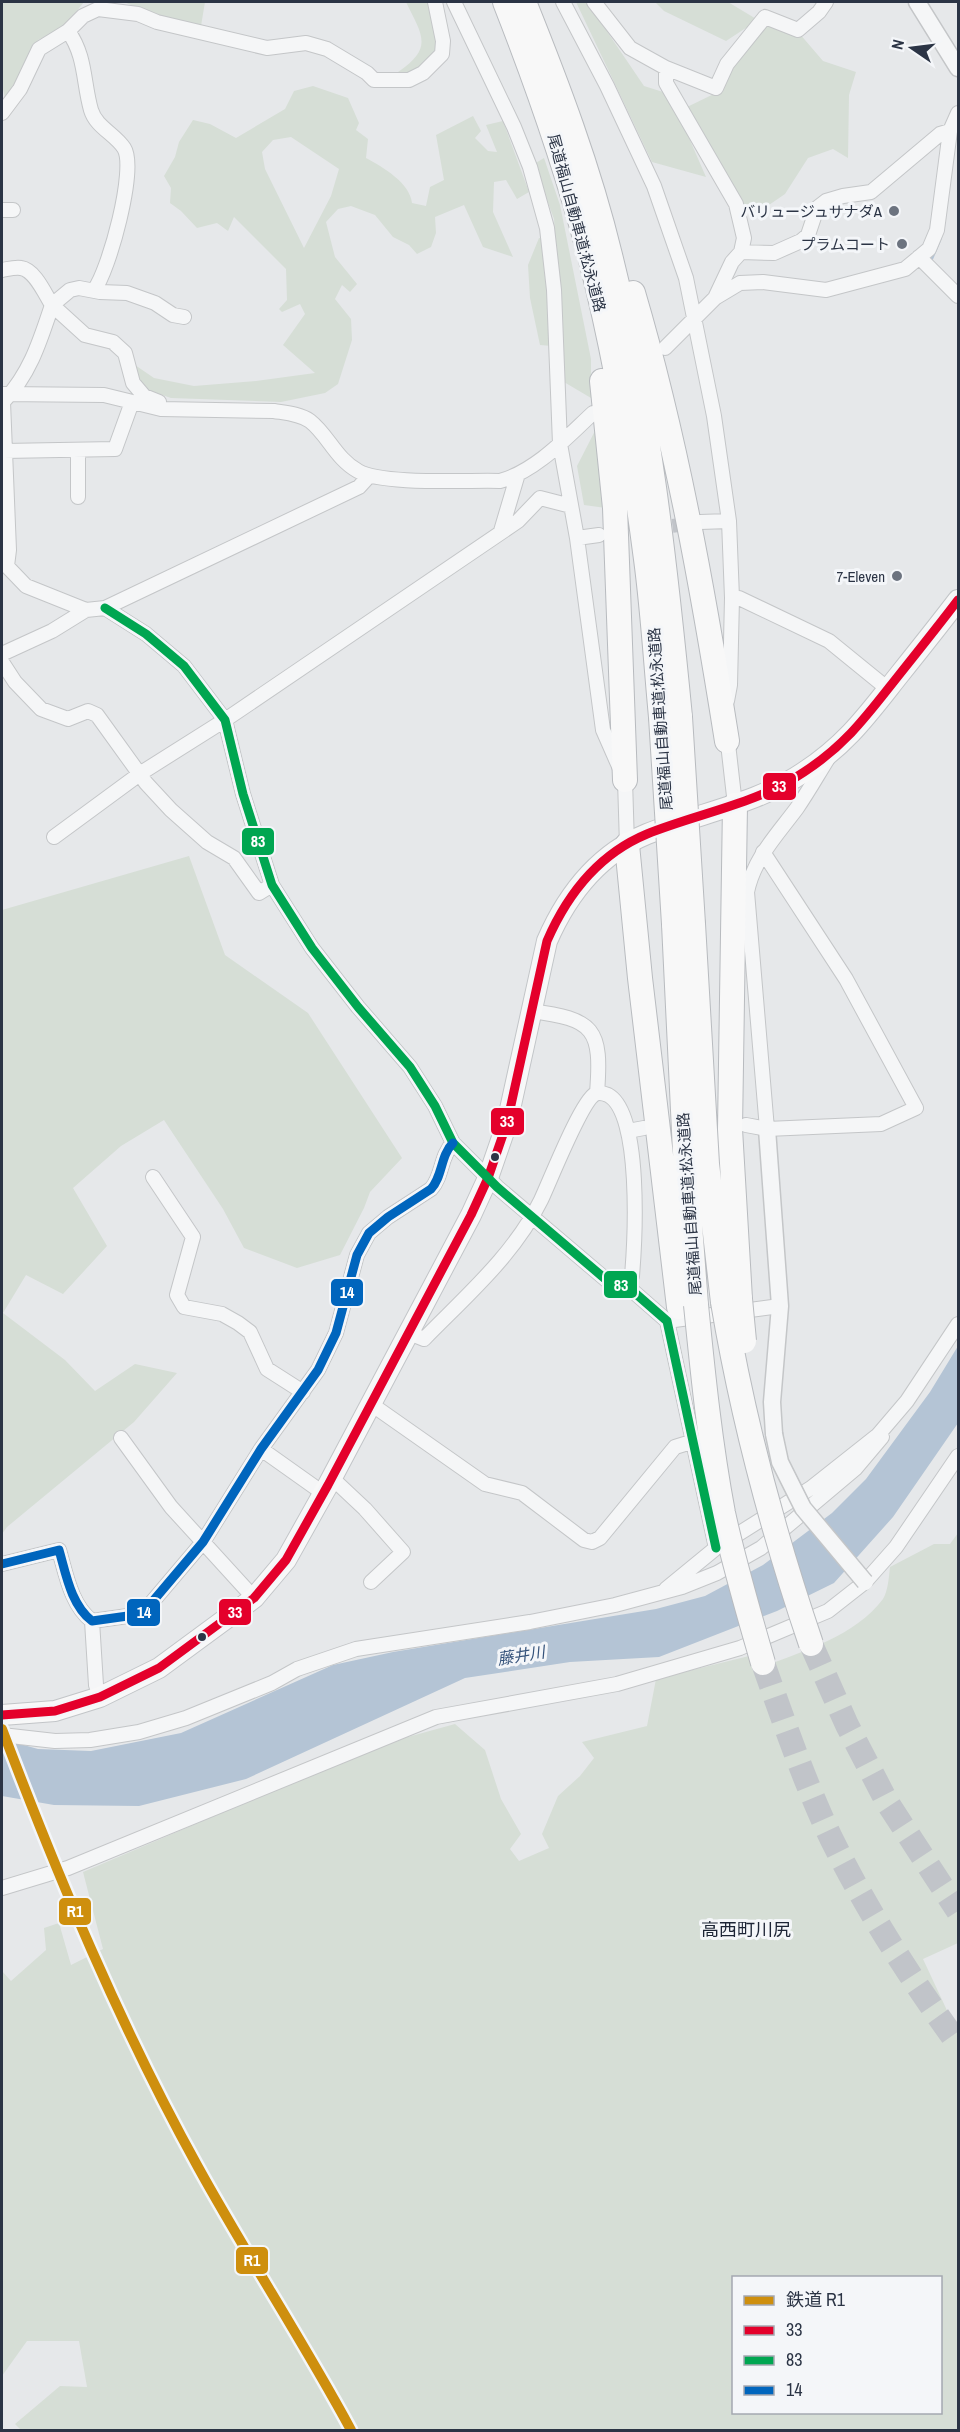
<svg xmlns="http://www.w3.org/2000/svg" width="960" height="2432" viewBox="0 0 960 2432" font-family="'Archivo Narrow','Noto Sans JP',sans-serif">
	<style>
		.green { fill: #d6ded6; fill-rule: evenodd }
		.water { fill: #b4c4d5 }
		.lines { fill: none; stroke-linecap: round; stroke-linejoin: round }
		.stream { stroke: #b4c4d5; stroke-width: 4 }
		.minor-tunnel { stroke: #c1c4c9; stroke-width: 14; stroke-dasharray: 14 7; stroke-linecap: butt }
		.motorway-tunnel { stroke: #c1c4c9; stroke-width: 24; stroke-dasharray: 24 12; stroke-linecap: butt }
		.minor-casing { stroke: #c4c6c8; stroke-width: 16 }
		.tertiary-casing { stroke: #c4c6c8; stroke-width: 19 }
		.primary-casing { stroke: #c2c5c8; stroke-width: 22 }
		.motorway-casing { stroke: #b8bbbf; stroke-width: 26 }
		.minor { stroke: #f5f6f7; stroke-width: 14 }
		.tertiary { stroke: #f5f6f7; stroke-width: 16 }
		.primary { stroke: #f8f8f8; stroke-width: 20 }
		.motorway { stroke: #f8f8f8; stroke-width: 24 }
		.tertiary-bridge-casing { stroke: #c4c6c8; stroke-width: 19; stroke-linecap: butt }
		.motorway-bridge-casing { stroke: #b8bbbf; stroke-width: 26; stroke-linecap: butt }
		.tertiary-bridge { stroke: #f5f6f7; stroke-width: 16 }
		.motorway-bridge { stroke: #f8f8f8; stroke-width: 24 }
		.bus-1-casing { stroke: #f4f6f9; stroke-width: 14 }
		.bus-2-casing { stroke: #f4f6f9; stroke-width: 14 }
		.bus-3-casing { stroke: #f4f6f9; stroke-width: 14 }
		.bus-1 { stroke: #e4002b; stroke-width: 9 }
		.bus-2 { stroke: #00a651; stroke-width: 9 }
		.bus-3 { stroke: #0065bd; stroke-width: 9 }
		.rail-1-casing { stroke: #f4f6f9; stroke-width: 15 }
		.rail-1 { stroke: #ce8f0e; stroke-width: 10 }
		.poi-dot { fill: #6c737f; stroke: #f4f6f9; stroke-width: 2 }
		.bus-dot { fill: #2b3445; stroke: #f4f6f9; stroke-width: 2 }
		.labels { text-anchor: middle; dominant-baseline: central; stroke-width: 6; stroke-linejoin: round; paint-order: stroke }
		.poi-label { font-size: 15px; fill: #2b3445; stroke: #f4f6f9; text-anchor: end }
		.street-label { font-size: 15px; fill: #2b3445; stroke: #f4f6f9 }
		.water-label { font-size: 16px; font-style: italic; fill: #34527a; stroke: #f4f6f9 }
		.quarter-label { font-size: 18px; fill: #1d2536; stroke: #f4f6f9 }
		.line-badge { stroke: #f4f6f9; stroke-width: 2 }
		.badge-label { font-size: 16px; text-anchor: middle; font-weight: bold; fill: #fff }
	</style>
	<rect width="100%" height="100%" fill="#e6e8ea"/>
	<path class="green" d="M2,2H84L63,28L38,40L16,85L5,98L2,85Z
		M124,2H205L201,26L162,18Z
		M406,2H429C440,43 445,50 408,76L397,75L398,72C434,48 422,35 406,2Z
		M576,2H587L644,86L663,92L676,108L706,177L652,162Z
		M655,2H728L758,20L726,41L664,11Z
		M765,21L799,33L823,61L856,72L849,95L848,158L833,149L808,158L785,194L753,216L737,198L685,108L720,91L728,67Z
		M313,86L348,98L359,123L356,130L368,139L366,158C383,167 410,183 412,203L426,206L430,187L444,180L436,135L473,116L481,131L475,138L488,151L497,152L486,125L503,121L529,192L517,199L506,180L494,182L493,212L513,257L483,247L464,205L435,217L436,233L431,247L417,254L409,245L393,237L375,215L351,206L338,209L326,222L335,257L357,284L350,292L342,285L335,299L351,319L352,340L338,384L325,393L281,402L171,398L147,390L137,379L135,365L154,378L194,386L256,381L315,373L283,345L305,314L300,304L282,312L279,309L287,300L286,269L234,217L228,231L217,223L197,228L181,211L170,203L171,188L164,176L175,157L179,142L193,120L210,124L236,138L285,109L294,91ZM291,137L339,169L331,196L304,248L265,169L262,152L273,140Z
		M544,158L560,205L591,359V398L564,382L554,219L534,164Z
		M539,238L545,239L552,346L540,345L530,298L528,265Z
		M597,427L606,508L584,505L577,466Z
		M189,856L225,955L308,1013L402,1158L370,1192L364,1208L340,1255L297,1268L244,1248L223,1209L164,1120L121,1146L73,1188L107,1246L63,1294L26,1275L3,1313L65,1360L95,1391L135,1364L177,1373L134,1422L7,1527L2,1534V910Z
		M958,1533V1943L923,1959L958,2034V2430H21L15,2424L60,2386L87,2387L79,2341H27L2,2376V1971L11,1981L46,1950L44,1928L59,1923L71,1965L103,1949L83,1872L386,1743L455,1724L485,1750L501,1799L521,1834L510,1849L519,1861L549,1848L542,1834L558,1796L580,1776L594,1758L582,1742L647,1726L656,1679L749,1656L754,1670C797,1653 854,1638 883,1599C888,1591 889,1576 890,1567L934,1544H950ZM734,2278H940V2412H734Z"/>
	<path class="water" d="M958,1346V1423L893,1517L834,1583L777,1611L659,1657L570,1662L465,1678L246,1779L139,1806L54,1805L2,1796V1739L38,1749L91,1751L181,1733L333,1665L393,1652L656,1609L705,1596L763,1565L832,1513L866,1479L930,1392Z"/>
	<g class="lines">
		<path class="stream" d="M931,259L940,238"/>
		<path class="minor-tunnel" d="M610,534L695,523"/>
		<path class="motorway-tunnel" d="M811,1644L847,1725L887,1802L958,1911
			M763,1663C784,1722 804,1781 831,1838C867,1911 911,1979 958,2044"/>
		<defs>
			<path id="minor" d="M454,2L514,127L530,167L547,228L554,290L560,444L577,538L603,730L625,780L627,845
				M563,2L607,86L654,186L686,278L714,416L729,521L732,598L730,685L727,701
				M594,2L630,48L666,68L716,88L727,64L765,17L798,30L819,12L826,2
				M68,31C86,56 83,82 91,110C96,127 115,134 124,148C137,168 109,271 94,290
				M666,68V83L736,204L744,238L741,252
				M2,113L20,89L39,49L68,31L83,16L98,9L138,14L157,22L267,48L306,43L327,49L367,73L374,80H409L423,73L442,54L443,41L435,2
				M2,210H13
				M919,257L958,296
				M2,270C8,269 15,267 21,268C35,270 45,294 52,305C40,341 30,374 3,402L9,550L7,566
				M715,298L732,262L741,252L774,253L801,241L808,235L817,208L826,201L843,196L871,192L940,134L950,131
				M665,348L715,298L740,283L763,282L826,290L905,269L929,249L937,230L950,131L958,113
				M2,394L104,395L161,409L274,411C286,413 300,414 310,421C328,435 336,459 358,471C381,485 469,480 500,481C536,471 566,438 593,413
				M159,402L144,396L133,383L125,353L113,342L85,335L52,305L70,290L79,288L100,292L127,293L155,303L173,315L184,317
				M4,451L115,449L132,402
				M78,497V450
				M700,522L729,521
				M501,531L517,477
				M577,538L599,535
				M2,561L26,586L86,610L105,608L359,487L369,476
				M732,598H739L829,641L888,689
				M105,608L146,634L184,666L225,720L243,794L272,885L312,948L358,1007L410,1067L435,1106L453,1143L497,1187L610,1283L627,1286L667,1321L716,1548
				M2,654L52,631L86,610
				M2,662L15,682L41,709L68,719L88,711L97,715L146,783L171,810L207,842L234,858L259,893L272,885
				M727,735L735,805
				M54,837L141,773L225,720L518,521L540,498L571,506
				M530,1011C595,1019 602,1029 597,1093
				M746,1125L767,1129L881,1124L916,1108L846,979L763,852
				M767,1129L747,892C754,858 777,835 797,808C808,792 817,776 827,760
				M628,1131L644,1128
				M153,1177L193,1237L177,1295L184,1307L222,1314L238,1323L250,1332L267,1369L303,1392
				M667,1321L780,1306
				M409,1333L424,1339C466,1296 514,1255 541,1200C550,1181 581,1102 595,1094C599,1092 603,1093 608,1095C642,1113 635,1240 632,1276L627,1286
				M371,1404L485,1484L522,1493L584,1540L592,1542L600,1538L675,1447L691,1442
				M121,1438L171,1507L254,1598
				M261,1449L323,1493
				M332,1478L365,1509L403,1552L371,1582
				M2,1564L59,1550C66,1574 71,1605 92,1621L142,1614L203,1542L261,1449L318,1370L336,1333L357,1255L369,1233L388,1217L431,1189C443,1176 440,1156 453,1143
				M666,1589L716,1548L811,1488L878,1435L907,1401L958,1324
				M92,1621L96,1685L100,1697
				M2,1735L55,1741L90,1740L139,1732L186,1718L272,1683L297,1669L356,1649L530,1622L615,1605L682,1587L717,1573L761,1548L855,1469L882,1437L878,1435
				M2,1888L68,1868L436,1717L617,1684L740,1648L828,1611L865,1582L896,1547L958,1456"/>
			<path id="tertiary" d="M917,2L958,68
				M767,1129L780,1306L772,1402L774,1434"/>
			<path id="primary" d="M2,1715L55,1711L100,1697L159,1668L254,1598L286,1560L328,1485L471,1215L488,1178L507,1123L547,941C567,895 599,854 647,834C699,813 757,804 804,772C847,744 868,714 899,675C919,650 939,625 958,600"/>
			<path id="motorway" d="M505,2C538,86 568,172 591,260C616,358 633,459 646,559C653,611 656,664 661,717
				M524,2C557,84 589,168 610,255C648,407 665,562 680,717
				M633,293C676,439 703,590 727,741
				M602,381L615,508L625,780
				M735,805L730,1129L740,1299
				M627,845L640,978L679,1307
				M674,924L686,1172L696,1305
				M693,924L707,1164L723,1302"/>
		</defs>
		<use href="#minor" class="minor-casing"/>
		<use href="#tertiary" class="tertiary-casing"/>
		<use href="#primary" class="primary-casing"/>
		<use href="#motorway" class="motorway-casing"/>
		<use href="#minor" class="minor"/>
		<use href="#tertiary" class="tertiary"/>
		<use href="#primary" class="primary"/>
		<use href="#motorway" class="motorway"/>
		<defs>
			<path id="tertiary-bridge" d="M774,1434L780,1462L803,1508L865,1582"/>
			<path id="motorway-bridge" d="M661,717L674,924
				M680,717L693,924
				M740,1299L744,1341
				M723,1302C743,1421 772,1529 811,1644
				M696,1305C703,1375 710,1444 723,1513C734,1564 749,1614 763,1663"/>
		</defs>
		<use href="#tertiary-bridge" class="tertiary-bridge-casing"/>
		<use href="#motorway-bridge" class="motorway-bridge-casing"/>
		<use href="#tertiary-bridge" class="tertiary-bridge"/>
		<use href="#motorway-bridge" class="motorway-bridge"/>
		<defs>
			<path id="bus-1" d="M2,1715L55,1711L100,1697L159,1668L254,1598L286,1560L328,1485L471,1215L488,1178L507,1123L547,941C567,895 599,854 647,834C699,813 757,804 804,772C847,744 868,714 899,675C919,650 939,625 958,600"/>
			<path id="bus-2" d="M105,608L146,634L184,666L225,720L243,794L272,885L312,948L358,1007L410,1067L435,1106L453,1143L497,1187L610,1283L627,1286L667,1321L716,1548"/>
			<path id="bus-3" d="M2,1564L59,1550C66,1574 71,1605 92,1621L142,1614L203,1542L261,1449L318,1370L336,1333L357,1255L369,1233L388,1217L431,1189C443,1176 440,1156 453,1143"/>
		</defs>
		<use href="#bus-1" class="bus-1-casing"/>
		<use href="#bus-2" class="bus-2-casing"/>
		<use href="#bus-3" class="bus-3-casing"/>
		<use href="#bus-1" class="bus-1"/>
		<use href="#bus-2" class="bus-2"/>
		<use href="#bus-3" class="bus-3"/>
		<defs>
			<path id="rail-1" d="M2,1729C58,1877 121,2028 198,2167C247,2256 303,2341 351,2430"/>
		</defs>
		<use href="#rail-1" class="rail-1-casing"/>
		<use href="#rail-1" class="rail-1"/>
	</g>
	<g class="poi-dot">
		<circle cx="894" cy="211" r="6"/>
		<circle cx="902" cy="244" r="6"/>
		<circle cx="897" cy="576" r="6"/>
	</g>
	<g class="bus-dot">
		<circle cx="495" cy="1157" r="5"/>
		<circle cx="202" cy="1637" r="5"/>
	</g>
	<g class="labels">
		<g class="poi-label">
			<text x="882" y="211">バリュージュサナダA</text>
			<text x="890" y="244">プラムコート</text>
			<text x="885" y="576">7-Eleven</text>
		</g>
		<g class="street-label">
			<text transform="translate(577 223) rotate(75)">尾道福山自動車道;松永道路</text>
			<text transform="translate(660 719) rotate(-94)">尾道福山自動車道;松永道路</text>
			<text transform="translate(689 1204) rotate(-94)">尾道福山自動車道;松永道路</text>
		</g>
		<g class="water-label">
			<text transform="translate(521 1655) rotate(-9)">藤井川</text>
		</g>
		<g class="quarter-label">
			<text x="746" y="1929">高西町川尻</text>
		</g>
	</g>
	<g class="line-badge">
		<rect x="762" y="772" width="35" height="29" rx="6" fill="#e4002b"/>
		<rect x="241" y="827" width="34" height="29" rx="6" fill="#00a651"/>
		<rect x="490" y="1107" width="35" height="29" rx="6" fill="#e4002b"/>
		<rect x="603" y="1270" width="35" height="29" rx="6" fill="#00a651"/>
		<rect x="330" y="1278" width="34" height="29" rx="6" fill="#0065bd"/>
		<rect x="218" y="1598" width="34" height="28" rx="6" fill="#e4002b"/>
		<rect x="126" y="1598" width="35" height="29" rx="6" fill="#0065bd"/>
		<rect x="58" y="1897" width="34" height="29" rx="6" fill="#ce8f0e"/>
		<rect x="235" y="2246" width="34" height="29" rx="6" fill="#ce8f0e"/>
	</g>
	<g class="badge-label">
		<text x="779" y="792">33</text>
		<text x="258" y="847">83</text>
		<text x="507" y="1127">33</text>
		<text x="621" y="1291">83</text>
		<text x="347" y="1298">14</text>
		<text x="235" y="1618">33</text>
		<text x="144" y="1618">14</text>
		<text x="75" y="1917">R1</text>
		<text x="252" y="2266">R1</text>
	</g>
	<rect width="960" height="2432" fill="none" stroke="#2b3445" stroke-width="6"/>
	<rect x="732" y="2276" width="210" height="138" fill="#f4f6f9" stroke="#a4a8b1" stroke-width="1.5"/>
	<rect x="744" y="2296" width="30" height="9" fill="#ce8f0e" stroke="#a4a8b1" stroke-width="1.5"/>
	<text x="786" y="2306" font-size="18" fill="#2b3445">鉄道 R1</text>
	<rect x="744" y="2326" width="30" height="9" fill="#e4002b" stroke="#a4a8b1" stroke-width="1.5"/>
	<text x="786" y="2336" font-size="18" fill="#2b3445">33</text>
	<rect x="744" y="2356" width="30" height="9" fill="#00a651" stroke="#a4a8b1" stroke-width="1.5"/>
	<text x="786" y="2366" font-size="18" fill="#2b3445">83</text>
	<rect x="744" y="2386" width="30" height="9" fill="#0065bd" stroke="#a4a8b1" stroke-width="1.5"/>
	<text x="786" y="2396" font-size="18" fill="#2b3445">14</text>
	<g transform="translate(912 48) rotate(284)" stroke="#f4f6f9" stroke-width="4.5" paint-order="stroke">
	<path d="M0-4.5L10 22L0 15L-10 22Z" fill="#2b3445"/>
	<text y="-9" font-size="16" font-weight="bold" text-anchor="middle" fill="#2b3445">N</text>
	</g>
</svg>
